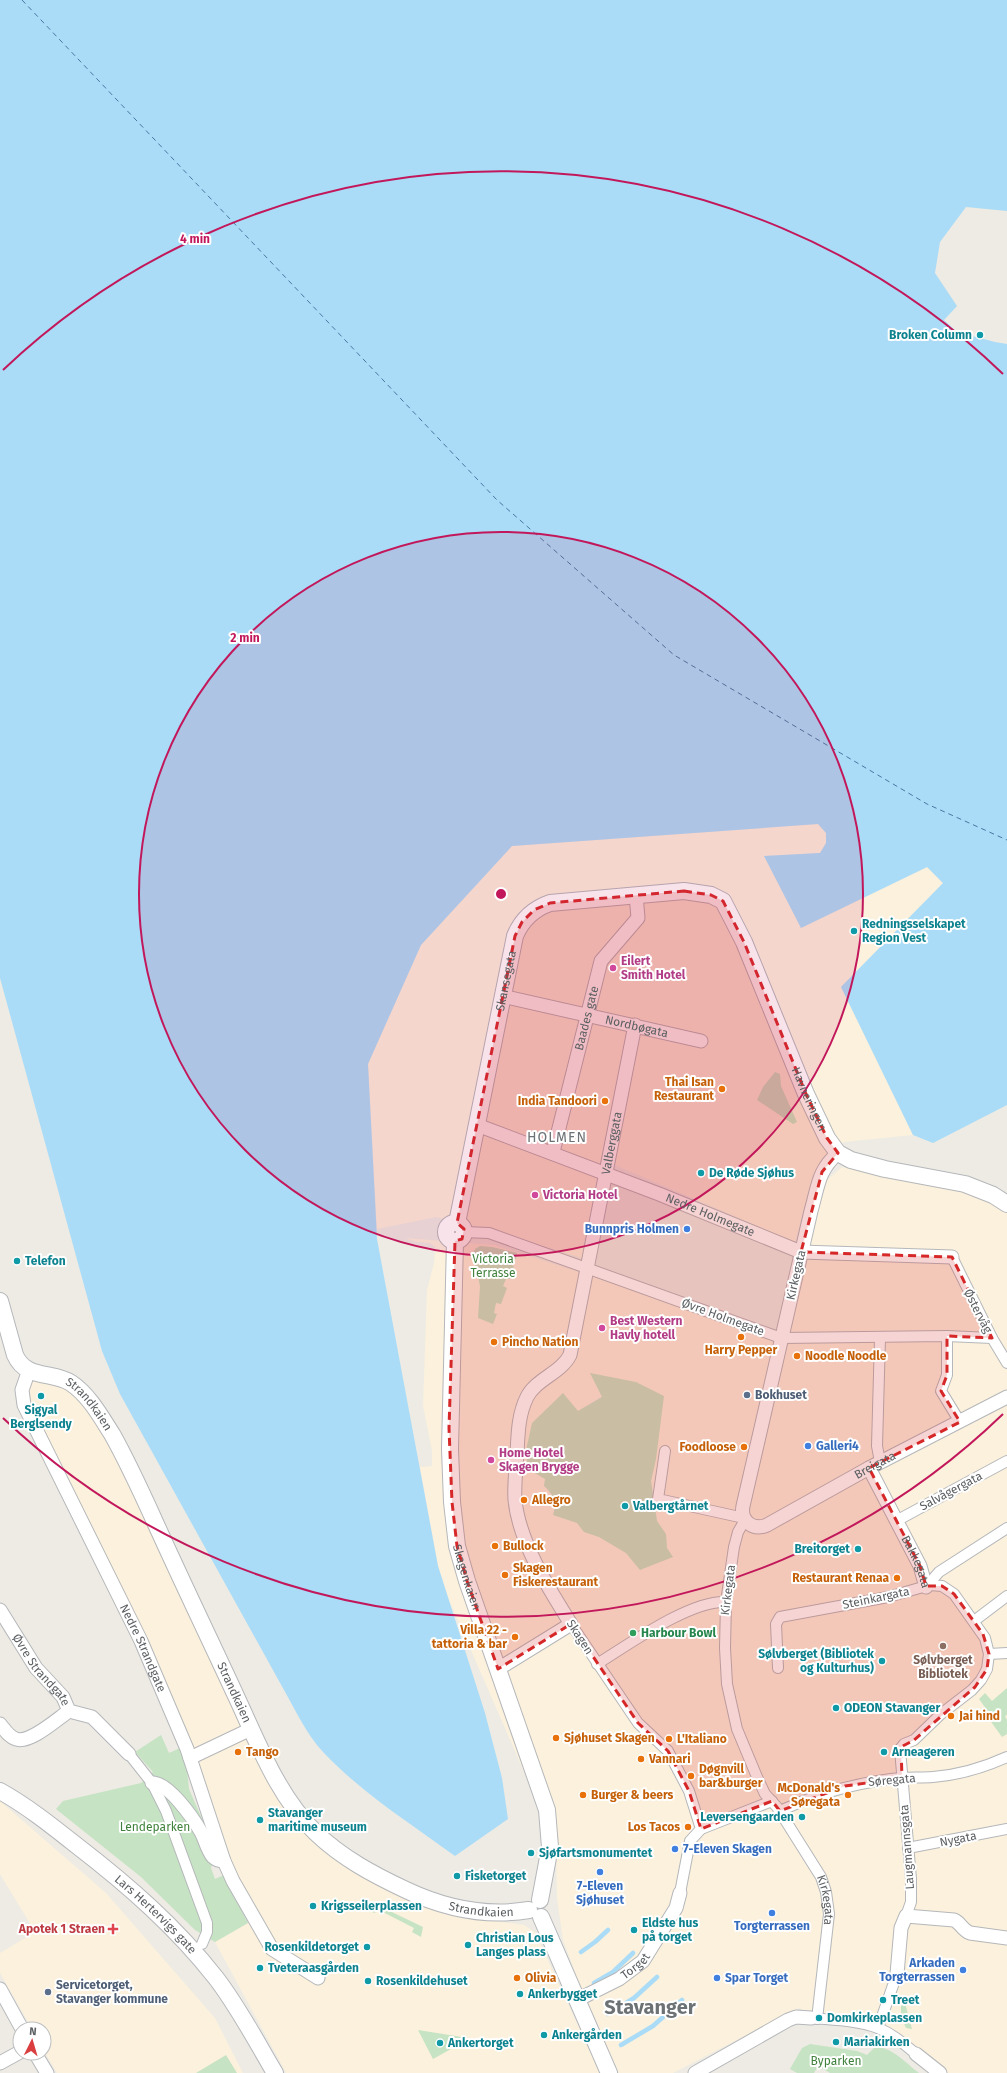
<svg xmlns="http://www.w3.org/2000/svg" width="1007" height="2073" viewBox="0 0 1007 2073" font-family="'Fira Sans',sans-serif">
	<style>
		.commercial { fill: #fbf1dc; fill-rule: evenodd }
		.green { fill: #c6e3c3 }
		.water { fill: #aadcf7 }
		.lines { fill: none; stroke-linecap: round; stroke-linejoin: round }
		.stream { stroke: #aadcf7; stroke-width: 4.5 }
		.ferry { stroke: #4679a0; stroke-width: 1; stroke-dasharray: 5 4; stroke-linecap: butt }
		.pedestrian-casing { stroke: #b5b7ba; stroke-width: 12 }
		.minor-casing { stroke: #b5b7ba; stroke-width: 15 }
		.tertiary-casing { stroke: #b5b7ba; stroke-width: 18 }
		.pedestrian { stroke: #fff; stroke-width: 10 }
		.minor { stroke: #fff; stroke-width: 13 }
		.tertiary { stroke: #fff; stroke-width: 16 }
		.marked { fill: #d62828; fill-opacity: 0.2; stroke: #d62828; stroke-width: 3; stroke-dasharray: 8 5; stroke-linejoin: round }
		.ring { fill: none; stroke: #c2185b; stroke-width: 2 }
		.culture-dot { fill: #0f9aa8; stroke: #fff; stroke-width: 1.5 }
		.hotel-dot { fill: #d1479c; stroke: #fff; stroke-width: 1.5 }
		.food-dot { fill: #e8710a; stroke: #fff; stroke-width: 1.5 }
		.shop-dot { fill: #3f7fe0; stroke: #fff; stroke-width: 1.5 }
		.service-dot { fill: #5c6f8a; stroke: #fff; stroke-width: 1.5 }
		.leisure-dot { fill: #2e9e5b; stroke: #fff; stroke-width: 1.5 }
		.education-dot { fill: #8d6e63; stroke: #fff; stroke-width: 1.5 }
		.health-dot { fill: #e0444e; stroke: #fff; stroke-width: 1.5 }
		.labels { text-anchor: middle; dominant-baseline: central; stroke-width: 4; stroke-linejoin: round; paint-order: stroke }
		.culture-label { font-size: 12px; font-weight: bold; fill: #0d838f; stroke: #fff; text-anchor: start }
		.hotel-label { font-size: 12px; font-weight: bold; fill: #b23c85; stroke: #fff; text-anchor: start }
		.street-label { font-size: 12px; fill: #5c6063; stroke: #fff }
		.food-label { font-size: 12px; font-weight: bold; fill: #c56008; stroke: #fff; text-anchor: start }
		.shop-label { font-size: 12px; font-weight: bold; fill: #366cbe; stroke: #fff; text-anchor: start }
		.park-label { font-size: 12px; fill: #40823d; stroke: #fff }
		.service-label { font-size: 12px; font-weight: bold; fill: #4e5e75; stroke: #fff; text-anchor: start }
		.leisure-label { font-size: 12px; font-weight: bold; fill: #27864d; stroke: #fff; text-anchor: start }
		.education-label { font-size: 12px; font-weight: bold; fill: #785e54; stroke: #fff }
		.health-label { font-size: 12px; font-weight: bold; fill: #be3a42; stroke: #fff; text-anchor: end }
		.quarter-label { font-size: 14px; letter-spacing: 1px; fill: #6d7275; stroke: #fff }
		.town-label { font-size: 20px; font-weight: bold; fill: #6d7275; stroke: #fff }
		.centre { fill: #c2185b; stroke: #fff; stroke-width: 2 }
		.ring-label { font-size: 12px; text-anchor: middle; font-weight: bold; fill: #c2185b; stroke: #fff; stroke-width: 4; stroke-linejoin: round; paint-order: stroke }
	</style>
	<rect width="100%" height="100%" fill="#edebe4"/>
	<path class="commercial" d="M818,824L826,833V843L820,853L764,856L801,928L928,867L943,884L841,987L913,1135L844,1142L813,1174L795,1242L601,1159L582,1258L488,1229L436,1217L377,1229L368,1064L421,945L512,846Z
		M842,1167L976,1195L1007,1211V2073H940L890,2034L817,2019L799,2008L673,2073H619L580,1986L563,1940L557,1899L556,1845L449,1600L438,1566L420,1467L432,1466V1451L423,1406L427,1290L434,1263L435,1247L430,1243L417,1242L405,1238L494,1245L598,1278L785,1345L809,1244L827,1180ZM590,1373L656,1459L651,1481L657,1521L666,1534L667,1548L640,1570L626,1553L599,1537L584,1532L577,1523L556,1507L553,1495L544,1486L545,1479L528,1469L526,1460L563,1393L578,1411L602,1396Z
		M38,1374L83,1394L301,1816L367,1871L447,1914L524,1925L535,1932L600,2073H286L215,1942L248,1923L252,1915L233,1881L187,1749L23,1387Z
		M0,1801L106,1893L215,2018L243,2073H57L44,2051V2029H32L0,1973V1953L35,1932L0,1874Z"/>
	<path class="green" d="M775,1072L780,1074L781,1086L797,1122L793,1124L757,1100L763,1087Z
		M480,1246L492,1247L517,1253L516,1259L513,1258L511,1265L514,1266L510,1279H506L503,1286L507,1288L501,1304L496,1303L494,1313L497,1314L493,1324L478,1318L480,1286L473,1254L475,1249Z
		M590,1373L636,1382L664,1396L656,1459L651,1481L657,1521L666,1534L667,1548L673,1557L640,1570L626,1553L599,1537L584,1532L577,1523L553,1515C557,1502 554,1495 544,1486L545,1479L528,1469L526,1450L532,1423L563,1393L578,1411L602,1397Z
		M1007,1688V1715L1005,1716L1007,1720V1734L1002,1737L989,1719L992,1717L979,1699L985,1693L992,1701Z
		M161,1735L169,1753L180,1748L187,1769L189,1789L217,1853L211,1868L215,1879L224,1875L248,1923L215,1942L195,1930L141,1877L56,1809L63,1801L141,1783L153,1772L135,1752Z
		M373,1903L423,1927L421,1937L412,1932L414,1928L377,1909L375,1913L369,1911Z
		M905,2003L912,2029L906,2028L901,2017V2006Z
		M418,2030L468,2038L469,2039L433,2059Z
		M810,2044L857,2051L867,2055L875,2047C891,2046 907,2064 919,2073H830L818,2066L814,2073H797L790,2069L802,2048Z
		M226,2055L237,2073H196Z"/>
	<path class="water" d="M0,0H1007V211L966,207L940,242L935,273L957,306L944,320L957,332L995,342L1007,344V1105L933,1143L913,1135L841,987L943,883L927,867L801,928L764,856L820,853L826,843V833L818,824L512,846L421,945L368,1064L377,1239L438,1566L485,1713L502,1778L508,1819L455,1856C411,1824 362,1793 324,1753C305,1733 293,1705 279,1681L120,1394L102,1351L0,978Z"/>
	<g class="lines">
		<path class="stream" d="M581,1952L595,1942L608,1930
			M594,1983L613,1972L633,1953
			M608,2014L634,1998L657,1977
			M621,2045L653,2026L682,2000"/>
		<path class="ferry" d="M22,0L497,500L674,655L927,804L1007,840"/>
		<defs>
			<g id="pedestrian">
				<path d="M464,1232L489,1233L781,1338L947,1336L992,1338"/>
				<path d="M952,1257L992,1338L1007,1363"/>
				<path d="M947,1336V1375L941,1391L960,1422"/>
				<path d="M880,1338L877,1446L880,1462"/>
				<path d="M665,1451L658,1499L744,1518"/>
				<path id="s1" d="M745,1520L738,1532L734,1547L726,1602L725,1648L727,1684L737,1729L757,1777L765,1794L777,1807L821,1877L826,1892L829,1914L817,2019"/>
				<path d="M896,1521L1007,1461"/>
				<path d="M926,1587L939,1572L1007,1528"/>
				<path d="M974,1621L1007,1596"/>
				<path d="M571,1624L638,1723L668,1751L689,1791L701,1829L690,1841L680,1893"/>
				<path d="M989,1654L1007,1653"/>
				<path d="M597,1664C628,1645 690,1600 726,1602"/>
				<path d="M778,1668L776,1624L780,1617L888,1597L930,1585L942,1586L954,1594L985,1638L989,1654L987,1669L981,1680L972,1690L941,1714L914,1740L904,1744L900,1749L911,1879V1902L906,1916"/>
				<path d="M129,1754L152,1783L166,1811L207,1923V1932L202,1944"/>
				<path d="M780,1811C816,1794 851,1784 891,1779C905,1777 919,1778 933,1777C958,1775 985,1767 1007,1757"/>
				<path d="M701,1829L772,1801"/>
				<path d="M908,1848L1007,1829"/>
				<path d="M811,2018C832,2020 858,2020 878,2028C893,2034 904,2044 916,2054"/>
				<path d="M878,2028L897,1974"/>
			</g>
			<g id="minor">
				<path id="s2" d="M502,996L701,1041"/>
				<path id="s3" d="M477,1125L659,1194L801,1252L952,1257"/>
				<path id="s4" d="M553,1152L601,961L638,918L636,895"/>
				<path id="s5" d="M838,1153C818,1170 818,1187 811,1211L743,1506C740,1521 753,1531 767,1525L869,1468L1007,1397"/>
				<path id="s6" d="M29,1370L22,1390L24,1405L141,1641L187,1749L224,1861L233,1881L272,1949L318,1978"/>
				<path id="s7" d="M869,1468L920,1566L926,1587"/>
				<path id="s8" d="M0,1610L36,1668L63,1697L69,1711L92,1717L129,1754"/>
				<path id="s9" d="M498,1669L571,1624C549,1589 519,1542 515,1500C514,1485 516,1469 517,1454C518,1435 518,1415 527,1397C536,1379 561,1373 570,1355L635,1025"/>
				<path d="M0,1724C5,1730 9,1737 16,1739C30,1744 57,1719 69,1711"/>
				<path d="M190,1758L251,1729"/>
				<path d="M152,1783C168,1782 193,1818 201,1832C205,1839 207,1850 213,1857C216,1860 220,1861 224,1861"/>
				<path d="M897,1974L901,1928L906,1916L954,1920C961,1923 962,1930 970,1933L1007,1938"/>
				<path d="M0,1989L22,2029"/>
				<path id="s10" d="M577,2000L619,1979L643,1961L676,1908L680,1893"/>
				<path d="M35,2053L47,2073"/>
				<path d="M916,2054L940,2073"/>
				<path d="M0,2063L20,2052"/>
				<path d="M695,2073L788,2020L796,2017L811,2018"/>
			</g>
			<g id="tertiary">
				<circle cx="455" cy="1232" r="9"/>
				<path id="s11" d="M457,1223L515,936C522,919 533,909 550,903L684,891L711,895L723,901L744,942L806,1094L827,1138L838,1153L851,1160L885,1169L965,1184L993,1195L1007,1204"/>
				<path id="s12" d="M455,1241L450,1449L452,1502L457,1546L467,1581L547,1810L550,1847L540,1900"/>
				<path id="s13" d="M0,1301L15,1355C26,1380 53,1371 71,1383C89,1395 101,1417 112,1434C130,1466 145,1500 160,1533C185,1588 211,1642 236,1696C258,1743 278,1797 316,1833C342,1858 374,1875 406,1890C444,1908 487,1917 529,1910"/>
				<path id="s14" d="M0,1791C27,1806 52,1826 76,1845C128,1885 176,1927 216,1978C239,2008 256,2041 275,2073"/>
				<path d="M541,1917L609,2073"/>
			</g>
		</defs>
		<use href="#pedestrian" class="pedestrian-casing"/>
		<use href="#minor" class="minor-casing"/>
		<use href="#tertiary" class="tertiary-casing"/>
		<use href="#pedestrian" class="pedestrian"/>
		<use href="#minor" class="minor"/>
		<use href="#tertiary" class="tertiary"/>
	</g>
	<path class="marked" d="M684,891L711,895L723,901L744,942L806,1094L827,1138L838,1153L822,1172L801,1252L952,1257L992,1338L947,1336V1375L941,1391L960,1422L869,1468L920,1566L926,1586H942L954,1594L983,1634L989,1654L987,1669L975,1687L914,1740L901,1747L902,1778L845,1786L780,1811L772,1801L701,1829L689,1791L668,1751L638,1723L571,1624L498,1669L467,1581L457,1546L452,1502L449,1428L455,1241L462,1239L464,1229L457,1223L515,936L522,922L534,910L550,903Z"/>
	<circle cx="501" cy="894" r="362" fill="#c2185b" fill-opacity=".12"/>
	<g class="ring">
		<circle cx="501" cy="894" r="362"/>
		<path d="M1003 1414A723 723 0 0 1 3 1418M3 370A723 723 0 0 1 1003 374"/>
	</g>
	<g class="culture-dot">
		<circle cx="980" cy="335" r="4"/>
		<circle cx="854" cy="931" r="4"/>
		<circle cx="701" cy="1173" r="4"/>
		<circle cx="17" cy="1261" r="4"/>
		<circle cx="41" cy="1396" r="4"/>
		<circle cx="625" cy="1506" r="4"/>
		<circle cx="858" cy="1549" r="4"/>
		<circle cx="882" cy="1661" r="4"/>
		<circle cx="836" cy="1708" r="4"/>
		<circle cx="884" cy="1752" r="4"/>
		<circle cx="802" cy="1817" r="4"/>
		<circle cx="260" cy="1820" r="4"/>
		<circle cx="531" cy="1853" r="4"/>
		<circle cx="457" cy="1876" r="4"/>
		<circle cx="313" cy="1906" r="4"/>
		<circle cx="634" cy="1930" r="4"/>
		<circle cx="468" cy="1945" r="4"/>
		<circle cx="367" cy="1947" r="4"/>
		<circle cx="260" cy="1968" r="4"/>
		<circle cx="368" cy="1981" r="4"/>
		<circle cx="520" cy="1994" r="4"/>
		<circle cx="883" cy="2000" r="4"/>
		<circle cx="819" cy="2018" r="4"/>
		<circle cx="544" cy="2035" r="4"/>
		<circle cx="836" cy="2042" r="4"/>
		<circle cx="440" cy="2043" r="4"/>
	</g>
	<g class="hotel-dot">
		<circle cx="613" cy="968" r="4"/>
		<circle cx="535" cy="1195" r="4"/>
		<circle cx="602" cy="1328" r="4"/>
		<circle cx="491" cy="1460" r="4"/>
	</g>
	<g class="food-dot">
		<circle cx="722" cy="1089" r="4"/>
		<circle cx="605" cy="1101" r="4"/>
		<circle cx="741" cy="1337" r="4"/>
		<circle cx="494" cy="1342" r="4"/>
		<circle cx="797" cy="1356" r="4"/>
		<circle cx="744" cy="1447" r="4"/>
		<circle cx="524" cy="1500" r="4"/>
		<circle cx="495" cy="1546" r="4"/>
		<circle cx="505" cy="1575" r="4"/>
		<circle cx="897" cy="1578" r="4"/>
		<circle cx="515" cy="1637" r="4"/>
		<circle cx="951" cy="1716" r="4"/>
		<circle cx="556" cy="1738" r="4"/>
		<circle cx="669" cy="1739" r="4"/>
		<circle cx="238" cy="1752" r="4"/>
		<circle cx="641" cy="1759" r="4"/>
		<circle cx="691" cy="1776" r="4"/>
		<circle cx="583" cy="1795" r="4"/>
		<circle cx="848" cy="1795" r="4"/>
		<circle cx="688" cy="1827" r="4"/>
		<circle cx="517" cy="1978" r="4"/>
	</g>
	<g class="shop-dot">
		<circle cx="687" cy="1229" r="4"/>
		<circle cx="808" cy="1446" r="4"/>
		<circle cx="675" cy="1849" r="4"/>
		<circle cx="600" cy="1872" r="4"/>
		<circle cx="772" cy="1913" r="4"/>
		<circle cx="963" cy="1970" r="4"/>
		<circle cx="717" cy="1978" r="4"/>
	</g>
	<g class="service-dot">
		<circle cx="747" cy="1395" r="4"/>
		<circle cx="48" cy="1992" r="4"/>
	</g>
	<circle class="leisure-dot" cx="633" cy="1633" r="4"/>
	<circle class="education-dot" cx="943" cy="1646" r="4"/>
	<path class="health-dot" d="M111 1923h4v4h4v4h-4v4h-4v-4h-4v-4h4z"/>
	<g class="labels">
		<g class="culture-label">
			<text x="972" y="335" text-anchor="end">Broken Column</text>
			<text x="862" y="924">Redningsselskapet<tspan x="862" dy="14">Region Vest</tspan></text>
			<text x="709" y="1173">De Røde Sjøhus</text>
			<text x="25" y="1261">Telefon</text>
			<text x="41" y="1410" text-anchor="middle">Sigyal<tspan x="41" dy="14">Berglsendy</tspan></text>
			<text x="633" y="1506">Valbergtårnet</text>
			<text x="850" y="1549" text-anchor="end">Breitorget</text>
			<text x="874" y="1654" text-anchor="end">Sølvberget (Bibliotek<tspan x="874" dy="14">og Kulturhus)</tspan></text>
			<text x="844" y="1708">ODEON Stavanger</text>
			<text x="892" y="1752">Arneageren</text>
			<text x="268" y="1813">Stavanger<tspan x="268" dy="14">maritime museum</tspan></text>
			<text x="794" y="1817" text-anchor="end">Leversengaarden</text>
			<text x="539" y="1853">Sjøfartsmonumentet</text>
			<text x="465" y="1876">Fisketorget</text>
			<text x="321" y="1906">Krigsseilerplassen</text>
			<text x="642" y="1923">Eldste hus<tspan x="642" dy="14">på torget</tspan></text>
			<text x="476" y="1938">Christian Lous<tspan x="476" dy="14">Langes plass</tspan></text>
			<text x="359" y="1947" text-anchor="end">Rosenkildetorget</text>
			<text x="268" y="1968">Tveteraasgården</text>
			<text x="376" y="1981">Rosenkildehuset</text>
			<text x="528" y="1994">Ankerbygget</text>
			<text x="891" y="2000">Treet</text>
			<text x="827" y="2018">Domkirkeplassen</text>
			<text x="552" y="2035">Ankergården</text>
			<text x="844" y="2042">Mariakirken</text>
			<text x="448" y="2043">Ankertorget</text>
		</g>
		<g class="hotel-label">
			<text x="621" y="961">Eilert<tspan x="621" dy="14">Smith Hotel</tspan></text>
			<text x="543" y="1195">Victoria Hotel</text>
			<text x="610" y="1321">Best Western<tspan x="610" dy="14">Havly hotell</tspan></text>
			<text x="499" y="1453">Home Hotel<tspan x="499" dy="14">Skagen Brygge</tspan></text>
		</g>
		<g class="street-label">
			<text stroke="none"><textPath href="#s11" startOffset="247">Skansegata</textPath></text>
			<text stroke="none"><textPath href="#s4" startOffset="138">Baades gate</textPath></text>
			<text stroke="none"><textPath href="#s2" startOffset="138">Nordbøgata</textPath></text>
			<text stroke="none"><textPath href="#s11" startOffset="734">Havneringen</textPath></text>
			<text stroke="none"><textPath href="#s9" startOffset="604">Valberggata</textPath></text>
			<text stroke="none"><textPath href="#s3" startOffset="250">Nedre Holmegate</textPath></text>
			<text transform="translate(796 1275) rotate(-77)">Kirkegata</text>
			<text transform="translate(978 1311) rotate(63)">Østervåg</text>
			<text transform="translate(723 1317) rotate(20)">Øvre Holmegate</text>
			<text stroke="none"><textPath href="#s13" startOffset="149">Strandkaien</textPath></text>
			<text stroke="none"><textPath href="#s5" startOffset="530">Breigata</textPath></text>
			<text transform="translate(951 1491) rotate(-28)">Salvågergata</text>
			<text stroke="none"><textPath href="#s7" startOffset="105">Bakkegata</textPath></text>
			<text stroke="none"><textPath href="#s12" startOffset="338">Skagenkaien</textPath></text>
			<text transform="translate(728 1590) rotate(-83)">Kirkegata</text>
			<text transform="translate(876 1598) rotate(-12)">Steinkargata</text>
			<text transform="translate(580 1637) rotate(57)">Skagen</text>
			<text stroke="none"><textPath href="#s6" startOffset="307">Nedre Strandgate</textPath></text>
			<text stroke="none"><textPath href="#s8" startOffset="73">Øvre Strandgate</textPath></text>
			<text stroke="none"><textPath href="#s13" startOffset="473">Strandkaien</textPath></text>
			<text transform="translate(892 1780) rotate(-5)">Søregata</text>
			<text transform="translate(958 1839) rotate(-11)">Nygata</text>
			<text transform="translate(907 1847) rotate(-94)">Laugmannsgata</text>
			<text stroke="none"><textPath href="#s1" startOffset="408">Kirkegata</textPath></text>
			<text stroke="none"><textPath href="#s13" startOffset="822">Strandkaien</textPath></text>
			<text stroke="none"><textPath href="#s14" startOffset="199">Lars Hertervigs gate</textPath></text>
			<text stroke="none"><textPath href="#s10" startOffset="68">Torget</textPath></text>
		</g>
		<g class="food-label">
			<text x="714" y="1082" text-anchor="end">Thai Isan<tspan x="714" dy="14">Restaurant</tspan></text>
			<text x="597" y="1101" text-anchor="end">India Tandoori</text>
			<text x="502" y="1342">Pincho Nation</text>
			<text x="741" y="1350" text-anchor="middle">Harry Pepper</text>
			<text x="805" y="1356">Noodle Noodle</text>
			<text x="736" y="1447" text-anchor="end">Foodloose</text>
			<text x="532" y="1500">Allegro</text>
			<text x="503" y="1546">Bullock</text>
			<text x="513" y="1568">Skagen<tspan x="513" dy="14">Fiskerestaurant</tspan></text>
			<text x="889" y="1578" text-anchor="end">Restaurant Renaa</text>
			<text x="507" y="1630" text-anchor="end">Villa 22 -<tspan x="507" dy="14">tattoria &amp; bar</tspan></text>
			<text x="959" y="1716">Jai hind</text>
			<text x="564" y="1738">Sjøhuset Skagen</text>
			<text x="677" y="1739">L'Italiano</text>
			<text x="246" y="1752">Tango</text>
			<text x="649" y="1759">Vannari</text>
			<text x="699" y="1769">Døgnvill<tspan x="699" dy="14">bar&amp;burger</tspan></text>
			<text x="840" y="1788" text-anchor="end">McDonald's<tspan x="840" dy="14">Søregata</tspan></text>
			<text x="591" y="1795">Burger &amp; beers</text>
			<text x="680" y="1827" text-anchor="end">Los Tacos</text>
			<text x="525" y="1978">Olivia</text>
		</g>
		<g class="shop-label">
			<text x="679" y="1229" text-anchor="end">Bunnpris Holmen</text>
			<text x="816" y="1446">Galleri4</text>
			<text x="683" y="1849">7-Eleven Skagen</text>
			<text x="600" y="1886" text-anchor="middle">7-Eleven<tspan x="600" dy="14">Sjøhuset</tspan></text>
			<text x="772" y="1926" text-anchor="middle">Torgterrassen</text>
			<text x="955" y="1963" text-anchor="end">Arkaden<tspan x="955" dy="14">Torgterrassen</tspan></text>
			<text x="725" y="1978">Spar Torget</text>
		</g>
		<g class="park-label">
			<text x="493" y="1259">Victoria<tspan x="493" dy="14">Terrasse</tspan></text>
			<text x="155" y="1827">Lendeparken</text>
			<text x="836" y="2061">Byparken</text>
		</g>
		<g class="service-label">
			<text x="755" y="1395">Bokhuset</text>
			<text x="56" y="1985">Servicetorget,<tspan x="56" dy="14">Stavanger kommune</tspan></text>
		</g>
		<g class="leisure-label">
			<text x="641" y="1633">Harbour Bowl</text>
		</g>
		<g class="education-label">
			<text x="943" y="1660">Sølvberget<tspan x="943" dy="14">Bibliotek</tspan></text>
		</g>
		<g class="health-label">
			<text x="105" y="1929">Apotek 1 Straen</text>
		</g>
		<g class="quarter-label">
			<text x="557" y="1137">HOLMEN</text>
		</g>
		<g class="town-label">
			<text x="650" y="2007">Stavanger</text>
		</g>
	</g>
	<circle cx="501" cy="894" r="6" class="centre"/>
	<g class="ring-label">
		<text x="195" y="243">4 min</text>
		<text x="245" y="642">2 min</text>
	</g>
	<g transform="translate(32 2041) rotate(5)"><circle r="19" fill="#ffffff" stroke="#bebfc1"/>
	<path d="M0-3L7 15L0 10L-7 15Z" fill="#da3e3f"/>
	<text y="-6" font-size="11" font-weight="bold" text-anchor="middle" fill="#5c6063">N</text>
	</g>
</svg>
